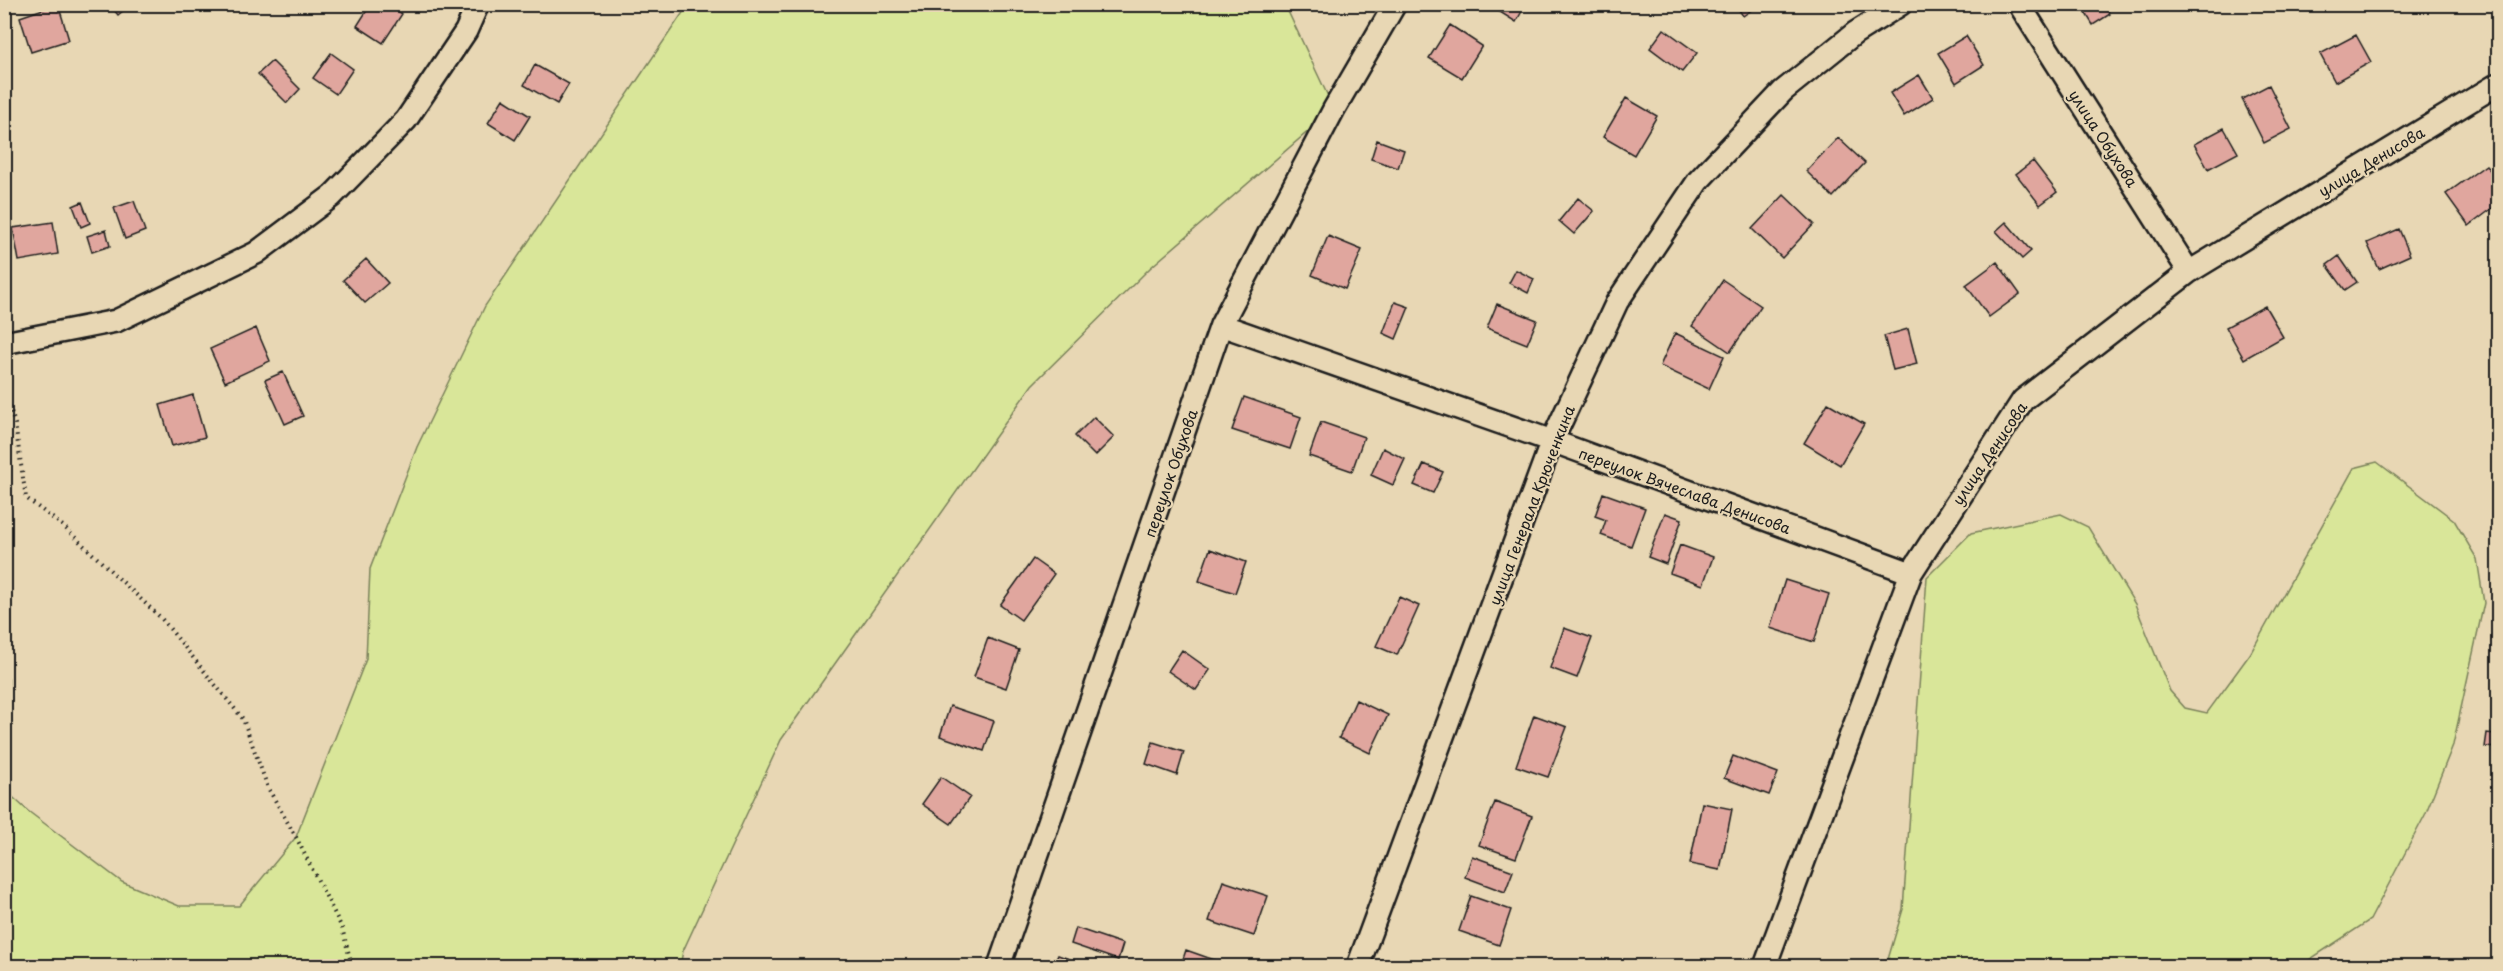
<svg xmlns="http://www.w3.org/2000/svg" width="2503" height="971" viewBox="0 0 2503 971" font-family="'Playpen Sans',sans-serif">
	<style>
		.green { fill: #d9e699; stroke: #7a815a; stroke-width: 1.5 }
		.building { fill: #e0a69e; stroke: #1c1c1c; stroke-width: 1.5 }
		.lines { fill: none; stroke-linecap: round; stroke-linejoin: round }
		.street-casing { stroke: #1c1c1c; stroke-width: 26 }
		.path { stroke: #1c1c1c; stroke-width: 4; stroke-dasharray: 1.5 4.5; stroke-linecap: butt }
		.street { stroke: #e8d7b4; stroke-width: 21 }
		.labels { text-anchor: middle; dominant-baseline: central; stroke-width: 4.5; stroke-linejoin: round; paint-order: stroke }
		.street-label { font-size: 15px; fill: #1c1c1c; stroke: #e8d7b4 }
	</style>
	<rect width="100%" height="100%" fill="#e8d7b4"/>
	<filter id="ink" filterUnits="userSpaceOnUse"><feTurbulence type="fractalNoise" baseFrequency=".0167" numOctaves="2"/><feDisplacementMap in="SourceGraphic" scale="12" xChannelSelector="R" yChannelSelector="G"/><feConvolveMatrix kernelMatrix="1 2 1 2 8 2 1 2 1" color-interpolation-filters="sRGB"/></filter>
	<g filter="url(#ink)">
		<path class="green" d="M688,5H1285L1334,109L1150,268L1032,385L781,740L683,951L680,966H5L4,673L8,679V767L6,791L28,811L122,882L179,906H239L296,837L366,659L370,569L417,447L485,306Z
			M2377,462L2454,520L2477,559L2484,603L2453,745L2425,815L2370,920L2300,966H1886L1903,909L1927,577L1971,533L2061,514L2088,527L2135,604L2170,691L2185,708L2207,713L2250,654L2354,468Z"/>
		<path class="building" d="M58,4L69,40L31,52L20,17Z
			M109,4H131L118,15Z
			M371,4H387L402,14L383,43L357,26Z
			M1487,4H1526L1516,22Z
			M1735,4H1760L1743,16Z
			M2080,4H2104L2110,14L2093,25Z
			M1450,25L1482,46L1462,78L1429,58Z
			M1664,29L1697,53L1682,72L1650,48Z
			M2356,35L2371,62L2335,82L2320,54Z
			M1966,36L1984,65L1956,83L1938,53Z
			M331,53L353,69L336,94L313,78Z
			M272,61L300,89L287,103L258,74Z
			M535,65L569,84L557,104L524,85Z
			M1919,75L1933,98L1904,116L1890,93Z
			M2269,85L2291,129L2264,143L2242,99Z
			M1626,98L1657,116L1634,155L1603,137Z
			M503,99L530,116L515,140L488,123Z
			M2224,128L2238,153L2208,169L2194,144Z
			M1838,138L1865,163L1833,197L1806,171Z
			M1377,140L1404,150L1398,168L1371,159Z
			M2033,161L2057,192L2040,205L2016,174Z
			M2486,165L2498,181V204L2469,226L2446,194Z
			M1784,195L1814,224L1782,258L1752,229Z
			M1578,198L1594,211L1574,234L1559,221Z
			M134,201L145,231L125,239L114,208Z
			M82,202L90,223L81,227L73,206Z
			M53,222L58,254L19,261L13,228Z
			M2006,222L2031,251L2022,259L1996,231Z
			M2399,229L2410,255L2379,269L2367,243Z
			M106,230L110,246L92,252L87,236Z
			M1328,236L1362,250L1345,289L1312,275Z
			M2339,256L2357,282L2345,290L2327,265Z
			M366,259L388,283L365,303L343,280Z
			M1997,262L2020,294L1989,317L1966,285Z
			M1516,270L1534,279L1528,293L1509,283Z
			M1723,280L1761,306L1730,352L1692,326Z
			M1395,302L1409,307L1396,339L1383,333Z
			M1497,304L1537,320L1527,344L1487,328Z
			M2265,306L2283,337L2244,359L2226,327Z
			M256,328L270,361L225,382L210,349Z
			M1908,329L1917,364L1893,370L1884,336Z
			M1675,333L1724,356L1709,389L1660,366Z
			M283,372L303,416L285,424L265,380Z
			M193,395L205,437L172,446L160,405Z
			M1244,397L1301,417L1290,449L1232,430Z
			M1828,403L1864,424L1840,465L1804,443Z
			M1094,417L1114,437L1095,456L1075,436Z
			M1321,422L1364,437L1352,471L1309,456Z
			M1383,448L1405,459L1393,485L1371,475Z
			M1424,464L1443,472L1433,493L1414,485Z
			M1603,493L1645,508L1631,546L1601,535L1606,520L1595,516Z
			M1665,513L1682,519L1666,564L1648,557Z
			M1680,545L1713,557L1703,585L1670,573Z
			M1210,549L1246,562L1235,593L1199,581Z
			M1033,559L1054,574L1021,620L1000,605Z
			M1785,580L1829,594L1814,642L1770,628Z
			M1399,597L1419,606L1397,655L1376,646Z
			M1564,628L1592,638L1577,678L1550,668Z
			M988,638L1019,650L1006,688L974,677Z
			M1182,650L1210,670L1196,690L1168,671Z
			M1356,700L1388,715L1370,753L1339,738Z
			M950,706L994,721L984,751L940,736Z
			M1534,715L1567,727L1548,777L1516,766Z
			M2498,715V748L2485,747L2487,733L2495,734Z
			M1153,742L1184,752L1177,775L1146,764Z
			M1733,756L1778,773L1769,795L1724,778Z
			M941,777L970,797L951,824L922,804Z
			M1495,802L1532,816L1516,858L1479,845Z
			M1702,803L1732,809L1720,870L1690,864Z
			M1472,856L1513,871L1505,892L1465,877Z
			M1223,881L1268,896L1254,936L1209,921Z
			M1471,896L1511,910L1499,945L1459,931Z
			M1076,928L1123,944L1118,960L1071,944Z
			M1186,950L1220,962L1219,966H1193L1182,962Z
			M1058,955L1089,966H1053Z"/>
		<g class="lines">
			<defs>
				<path id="street" d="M2019,4L2189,272
					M1221,325L1552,441L1911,573
					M4,343L116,321L256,253L332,196L406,120L466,31L478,4
					M999,966L1221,325L1334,109L1395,4
					M1358,966L1552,441L1617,302L1698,181L1783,91L1855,33L1901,4
					M1765,966L1911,573L2023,400L2189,272L2498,84"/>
			</defs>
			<use href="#street" class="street-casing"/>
			<path class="path" d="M4,389L15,424L26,498L63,526L161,618L243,719L268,788L296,837L342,928L352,966"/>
			<use href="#street" class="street"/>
		</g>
	</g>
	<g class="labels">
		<g class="street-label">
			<text transform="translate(2104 138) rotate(57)">улица Обухова</text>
			<text transform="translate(2371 161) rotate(-31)">улица Денисова</text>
			<text transform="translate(1989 453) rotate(-56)">улица Денисова</text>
			<text transform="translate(1170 473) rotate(-71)">переулок Обухова</text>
			<text transform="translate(1685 490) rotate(20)">переулок Вячеслава Денисова</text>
			<text transform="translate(1531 505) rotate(-69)">улица Генерала Крюченкина</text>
		</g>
	</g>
	<rect width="2503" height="971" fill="none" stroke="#e8d7b4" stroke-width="24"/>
	<rect x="12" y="12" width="2479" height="947" fill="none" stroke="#1c1c1c" stroke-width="2" filter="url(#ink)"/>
</svg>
